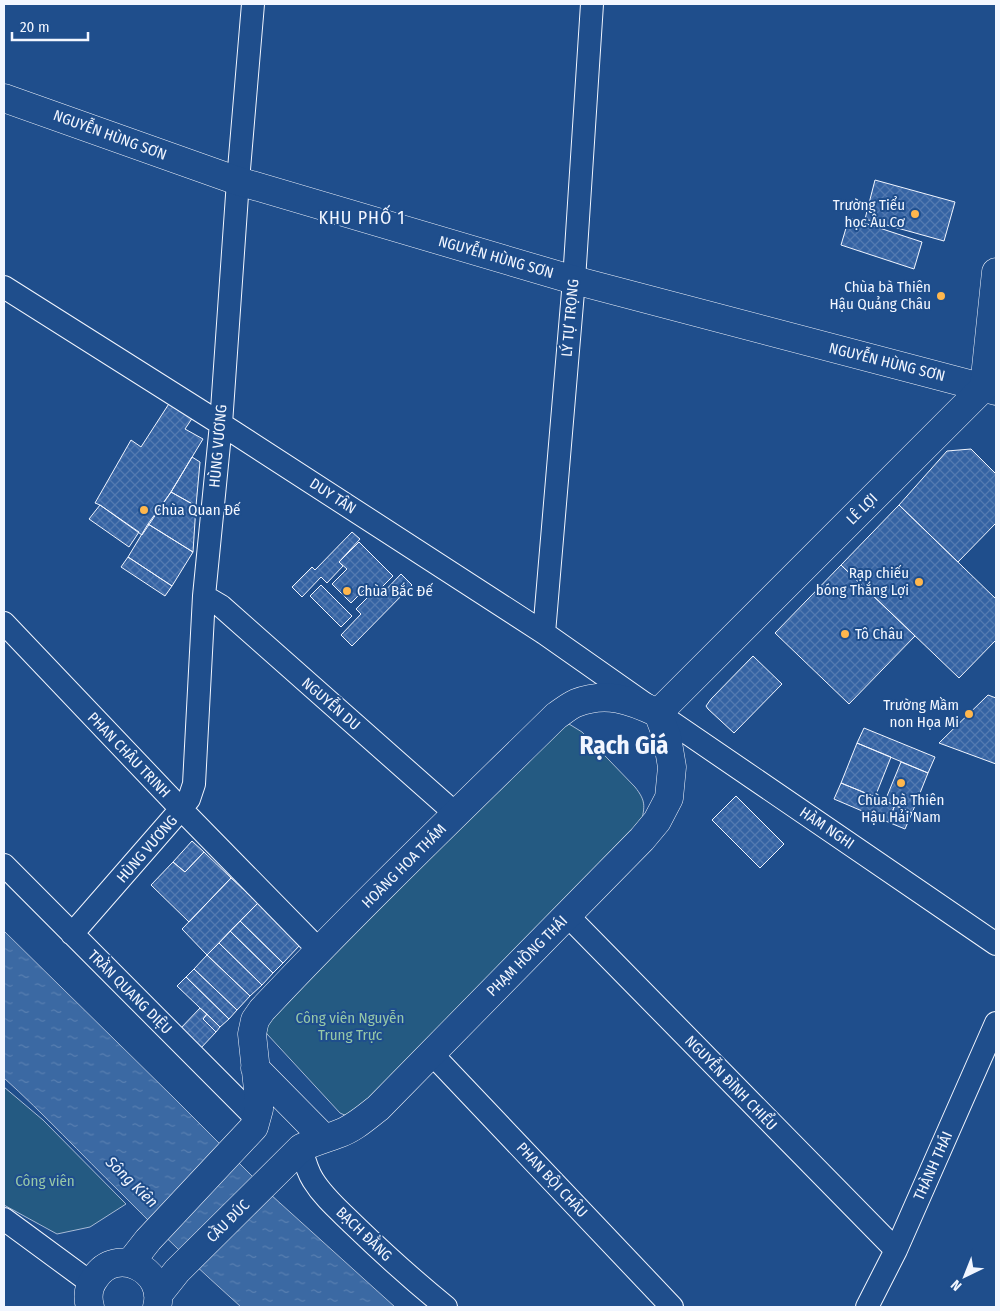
<svg xmlns="http://www.w3.org/2000/svg" width="1000" height="1311" viewBox="0 0 1000 1311" font-family="'Fira Sans Condensed',sans-serif">
	<style>
		.green { fill: #245a82; stroke: #a8bbd7 }
		.water { fill: url(#water-ripples); stroke: #a8bbd7 }
		.building { fill: url(#building-cross-hatch); stroke: #f2f6ff }
		.lines { fill: none; stroke-linecap: round; stroke-linejoin: round }
		.street-casing { stroke: #f2f6ff; stroke-width: 24 }
		.secondary-casing { stroke: #f2f6ff; stroke-width: 29 }
		.primary-casing { stroke: #f2f6ff; stroke-width: 29 }
		.street { stroke: #1f4e8c; stroke-width: 22 }
		.secondary { stroke: #1f4e8c; stroke-width: 28 }
		.primary { stroke: #1f4e8c; stroke-width: 28 }
		.poi-dot { fill: #ffb74d; stroke: #1f4e8c; stroke-width: 2 }
		.labels { text-anchor: middle; dominant-baseline: central; stroke-width: 4; stroke-linejoin: round; paint-order: stroke }
		.street-label { font-size: 15px; fill: #f2f6ff; stroke: #1f4e8c }
		.poi-label { font-size: 15px; fill: #f2f6ff; stroke: #1f4e8c; text-anchor: end }
		.park-label { font-size: 15px; fill: #97c8a6; stroke: #1f4e8c }
		.water-label { font-size: 16px; font-style: italic; fill: #f2f6ff; stroke: #1f4e8c }
		.quarter-label { font-size: 18px; letter-spacing: 1px; fill: #f2f6ff; stroke: #1f4e8c }
		.town-label { font-size: 25px; font-weight: bold; fill: #f2f6ff; stroke: #1f4e8c }
	</style>
	<defs>
		<pattern id="water-ripples" width="26" height="14" patternUnits="userSpaceOnUse" patternTransform="scale(1.25)"><rect width="26" height="14" fill="#3b69a3"/><path d="M2 4q2-2 4 0t4 0M15 11q2-2 4 0t4 0" fill="none" stroke="#587fb1"/></pattern>
		<pattern id="building-cross-hatch" width="8" height="8" patternUnits="userSpaceOnUse" patternTransform="scale(1.25)"><rect width="8" height="8" fill="#3563a3"/><path d="M0 0l8 8M0 8l8-8" fill="none" stroke="#537ab1"/></pattern>
	</defs>
	<rect width="100%" height="100%" fill="#1f4e8c"/>
	<path class="green" d="M569,724L582,732L635,787C646,801 645,806 641,823L360,1111L349,1117L340,1113L267,1034L264,1026L265,1018L561,727Z
		M4,1087L43,1120L126,1204L90,1227L57,1234L4,1205Z"/>
	<path class="water" d="M4,931L173,1097L270,1194L395,1307H241C200,1270 159,1232 120,1192C81,1154 44,1114 4,1078Z"/>
	<path class="building" d="M875,180L955,202L944,241L865,219Z
		M849,218L922,242L914,269L841,245Z
		M172,399L195,414L185,429L203,439L171,492L142,535L100,505L95,503L131,440L141,447Z
		M971,449L996,474V523L958,562L899,505L947,451Z
		M192,457L200,462L196,506L171,492Z
		M171,492L196,506L193,552L148,524Z
		M100,505L139,532L129,547L89,519Z
		M899,505L996,599V640L959,678L841,565Z
		M148,524L193,552L172,586L128,557Z
		M352,532L360,539L339,562L343,566L327,583L321,577L302,597L292,587L312,567L315,570Z
		M359,542L393,576L374,595L366,588L351,603L332,584L347,569L339,562Z
		M128,557L172,586L165,596L121,567Z
		M841,565L915,636L849,704L775,633Z
		M401,574L412,585L352,646L341,635L361,614L356,609L372,593L378,598Z
		M321,585L352,616L341,627L310,596Z
		M753,656L782,684L734,733L708,709L706,706L711,699Z
		M988,695L996,698V764L939,743Z
		M864,728L935,757L928,773L857,743Z
		M857,743L891,757L875,797L841,783Z
		M901,762L928,773L912,813L885,801Z
		M841,783L895,805L888,822L834,799Z
		M736,796L784,844L760,868L712,820Z
		M895,805L912,813L905,829L888,822Z
		M192,841L204,852L185,872L173,862Z
		M204,852L231,878L189,922L151,885L173,862L185,872Z
		M231,878L258,903L207,955L182,929Z
		M258,903L300,945L283,963L240,921Z
		M240,921L283,963L273,973L230,931Z
		M230,931L273,973L262,985L219,943Z
		M219,943L262,985L250,996L207,955Z
		M207,955L250,996L237,1010L194,969Z
		M194,969L237,1010L229,1019L186,977Z
		M186,977L229,1019L220,1027L177,986Z
		M200,1008L207,1014L203,1019L216,1032L199,1050L179,1030Z
		M207,1014L220,1027L216,1032L203,1019Z"/>
	<g class="lines">
		<defs>
			<path id="street" d="M4,287L221,424L544,633L658,713L996,944
				M204,596L221,606L456,814
				M4,623L181,809L319,950
				M544,633L574,280L592,4
				M4,865L257,1119
				M567,915L896,1250
				M72,934L181,809L189,799L194,784L204,596L221,424L238,181L253,4
				M431,1053L672,1307
				M301,1148C304,1159 307,1171 313,1180C324,1198 340,1211 354,1225C384,1254 414,1281 446,1307
				M4,1219L91,1283
				M867,1307L896,1250L996,1023"/>
			<path id="secondary" d="M4,98L238,181L574,280L996,391"/>
			<path id="primary" d="M658,713L984,387L996,272
				M255,1068L324,1138
				M130,1263L148,1240L254,1127L259,1109V1099L252,1034L255,1020L262,1010C357,909 457,813 556,716C562,712 569,706 576,703C606,691 630,700 658,713
				M158,1295L177,1271L301,1148C313,1142 325,1139 338,1134C353,1129 365,1118 378,1108L642,839L657,821L669,798L672,767L667,737L658,713
				M90,1307C87,1296 88,1287 95,1278C116,1245 167,1270 157,1307"/>
		</defs>
		<use href="#street" class="street-casing"/>
		<use href="#secondary" class="secondary-casing"/>
		<use href="#primary" class="primary-casing"/>
		<use href="#street" class="street"/>
		<use href="#secondary" class="secondary"/>
		<use href="#primary" class="primary"/>
	</g>
	<g class="poi-dot">
		<circle cx="915" cy="214" r="5"/>
		<circle cx="941" cy="296" r="5"/>
		<circle cx="144" cy="510" r="5"/>
		<circle cx="919" cy="582" r="5"/>
		<circle cx="347" cy="591" r="5"/>
		<circle cx="845" cy="634" r="5"/>
		<circle cx="969" cy="714" r="5"/>
		<circle cx="901" cy="783" r="5"/>
	</g>
	<g class="labels">
		<g class="street-label">
			<text transform="translate(110 135) rotate(20)">NGUYỄN HÙNG SƠN</text>
			<text transform="translate(496 257) rotate(16)">NGUYỄN HÙNG SƠN</text>
			<text transform="translate(570 318) rotate(-85)">LÝ TỰ TRỌNG</text>
			<text transform="translate(887 362) rotate(14)">NGUYỄN HÙNG SƠN</text>
			<text transform="translate(218 446) rotate(-85)">HÙNG VƯƠNG</text>
			<text transform="translate(333 496) rotate(33)">DUY TÂN</text>
			<text transform="translate(862 509) rotate(-45)">LÊ LỢI</text>
			<text transform="translate(331 704) rotate(41)">NGUYỄN DU</text>
			<text transform="translate(129 755) rotate(46)">PHAN CHÂU TRINH</text>
			<text transform="translate(827 828) rotate(34)">HÀM NGHI</text>
			<text transform="translate(147 849) rotate(-49)">HÙNG VƯƠNG</text>
			<text transform="translate(404 866) rotate(-45)">HOÀNG HOA THÁM</text>
			<text transform="translate(527 956) rotate(-45)">PHẠM HỒNG THÁI</text>
			<text transform="translate(130 992) rotate(45)">TRẦN QUANG DIỆU</text>
			<text transform="translate(731 1083) rotate(46)">NGUYỄN ĐÌNH CHIỂU</text>
			<text transform="translate(933 1166) rotate(-66)">THÀNH THÁI</text>
			<text transform="translate(552 1180) rotate(47)">PHAN BỘI CHÂU</text>
			<text transform="translate(228 1221) rotate(-45)">CẦU ĐÚC</text>
			<text transform="translate(364 1234) rotate(44)">BẠCH ĐẰNG</text>
		</g>
		<g class="poi-label">
			<text x="905" y="205">Trường Tiểu<tspan x="905" dy="17">học Âu Cơ</tspan></text>
			<text x="931" y="287">Chùa bà Thiên<tspan x="931" dy="17">Hậu Quảng Châu</tspan></text>
			<text x="154" y="510" text-anchor="start">Chùa Quan Đế</text>
			<text x="909" y="573">Rạp chiếu<tspan x="909" dy="17">bóng Thắng Lợi</tspan></text>
			<text x="357" y="591" text-anchor="start">Chùa Bắc Đế</text>
			<text x="855" y="634" text-anchor="start">Tô Châu</text>
			<text x="959" y="705">Trường Mầm<tspan x="959" dy="17">non Họa Mi</tspan></text>
			<text x="901" y="800" text-anchor="middle">Chùa bà Thiên<tspan x="901" dy="17">Hậu Hải Nam</tspan></text>
		</g>
		<g class="park-label">
			<text x="350" y="1018">Công viên Nguyễn<tspan x="350" dy="17">Trung Trực</tspan></text>
			<text x="45" y="1181">Công viên</text>
		</g>
		<g class="water-label">
			<text transform="translate(132 1182) rotate(44)">Sông Kiên</text>
		</g>
		<g class="quarter-label">
			<text x="362" y="218">KHU PHỐ 1</text>
		</g>
		<g class="town-label">
			<text x="624" y="746">Rạch Giá</text>
		</g>
	</g>
	<rect width="1000" height="1311" fill="none" stroke="#f2f6ff" stroke-width="10"/>
	<g transform="translate(965 1276) rotate(223)" stroke="#1f4e8c" stroke-width="4" paint-order="stroke">
	<path d="M0-4L9 19L0 12L-9 19Z" fill="#f2f6ff"/>
	<text y="-8" font-size="14" font-weight="bold" text-anchor="middle" fill="#f2f6ff">N</text>
	</g>
	<path d="M12 32v8h76v-8" fill="none" stroke="#f2f6ff" stroke-width="2.5"/>
	<text x="20" y="32" font-size="15" fill="#f2f6ff" stroke="#1f4e8c" stroke-width="4" paint-order="stroke">20 m</text>
</svg>
